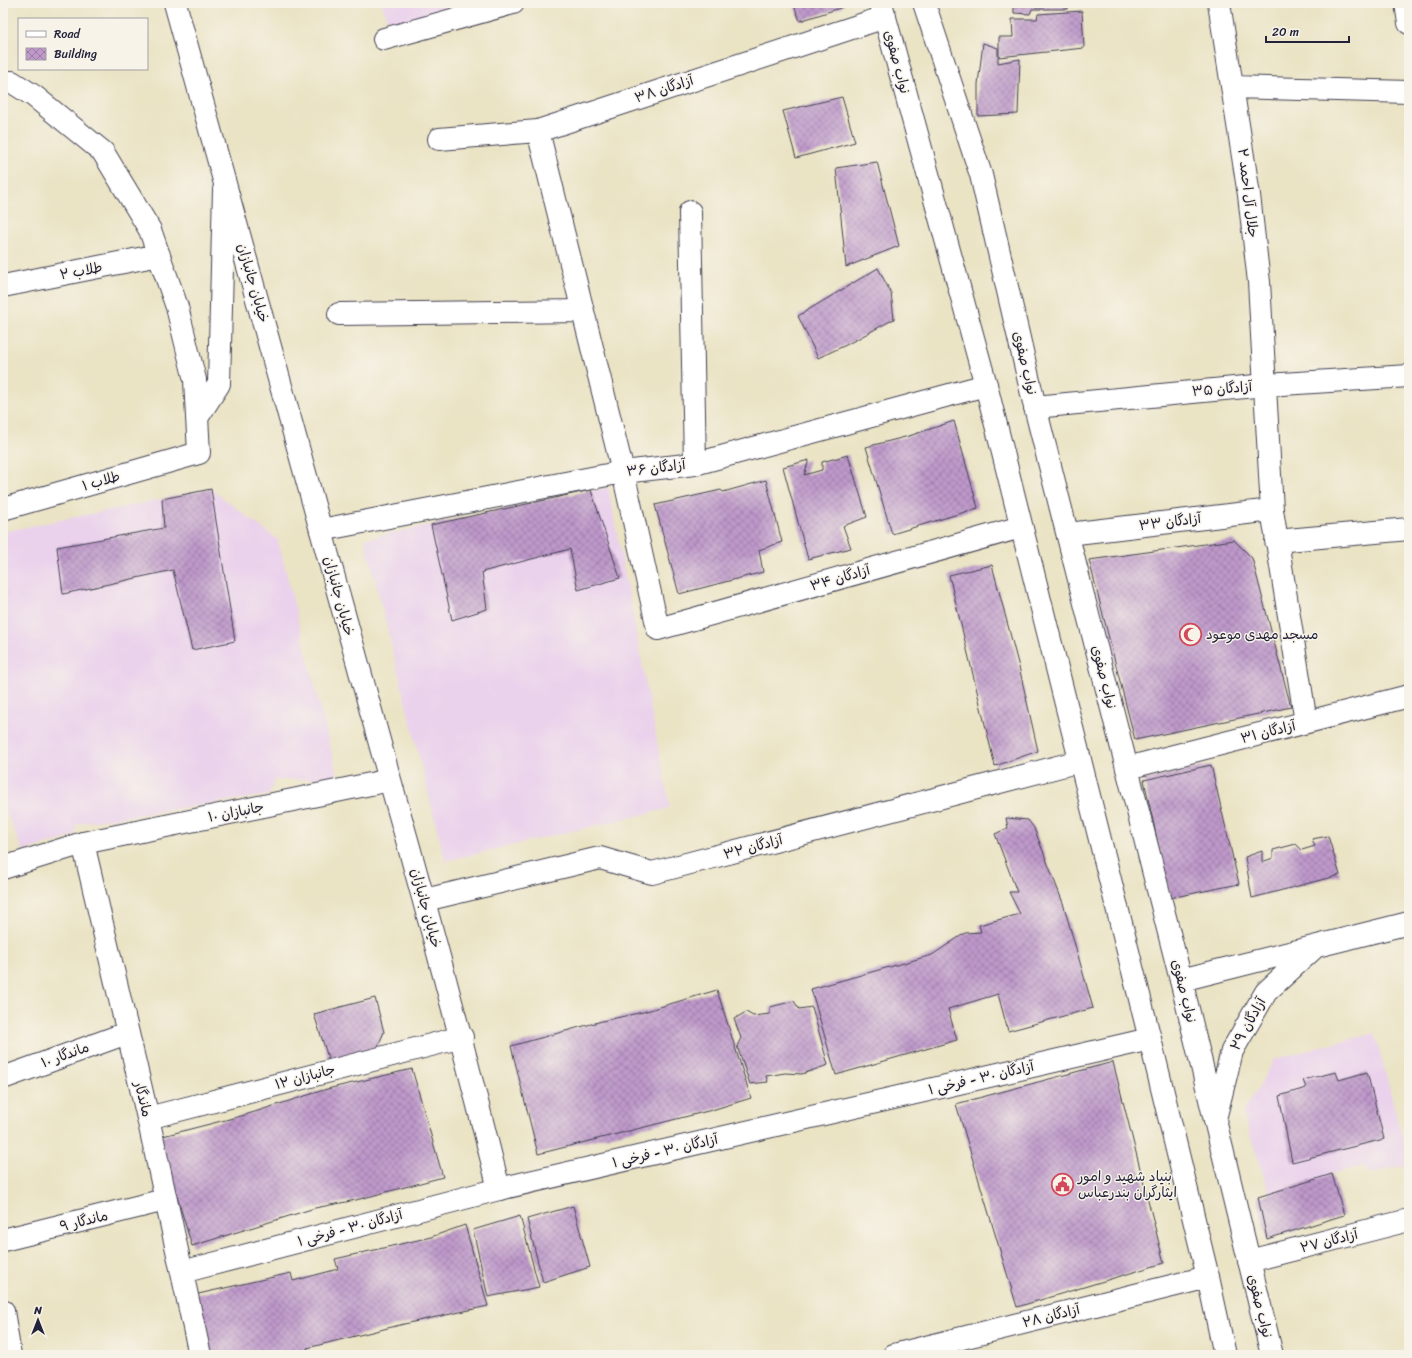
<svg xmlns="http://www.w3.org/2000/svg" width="1412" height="1358" viewBox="0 0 1412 1358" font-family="Sriracha,'Playpen Sans Arabic',sans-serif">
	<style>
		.built { fill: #ead1ec }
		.building { fill: url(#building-cross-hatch) }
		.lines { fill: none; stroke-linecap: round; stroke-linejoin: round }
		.street-casing { stroke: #403f50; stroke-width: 24 }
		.secondary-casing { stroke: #403f50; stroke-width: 24 }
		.street { stroke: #fff; stroke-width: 22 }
		.secondary { stroke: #fff; stroke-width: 22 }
		.labels { text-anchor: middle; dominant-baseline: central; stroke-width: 3; stroke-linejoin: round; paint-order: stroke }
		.street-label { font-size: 14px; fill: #22223b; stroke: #f7f3e8 }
		.poi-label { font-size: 14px; fill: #22223b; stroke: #f7f3e8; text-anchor: start }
	</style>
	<defs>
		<pattern id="building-cross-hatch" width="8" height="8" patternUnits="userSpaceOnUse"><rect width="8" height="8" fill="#be99ca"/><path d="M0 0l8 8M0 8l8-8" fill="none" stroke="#9a7ca5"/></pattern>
	</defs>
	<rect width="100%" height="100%" fill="#f7f3e8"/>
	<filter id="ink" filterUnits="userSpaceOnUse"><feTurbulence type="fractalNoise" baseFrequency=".025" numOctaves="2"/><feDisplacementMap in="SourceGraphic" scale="8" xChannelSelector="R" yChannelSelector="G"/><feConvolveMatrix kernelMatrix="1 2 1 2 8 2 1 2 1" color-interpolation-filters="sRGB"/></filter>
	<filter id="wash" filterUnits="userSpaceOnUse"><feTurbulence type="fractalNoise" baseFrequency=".012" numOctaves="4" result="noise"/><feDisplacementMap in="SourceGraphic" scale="16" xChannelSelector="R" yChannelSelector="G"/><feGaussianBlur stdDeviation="0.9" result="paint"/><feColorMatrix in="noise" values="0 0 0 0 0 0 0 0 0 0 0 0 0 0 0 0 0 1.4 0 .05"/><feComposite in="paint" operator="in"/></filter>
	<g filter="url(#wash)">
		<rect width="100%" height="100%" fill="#eae3c4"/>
		<path class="built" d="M382,3H480L390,29Z
			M608,487L670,808L445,861L365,539Z
			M211,489L278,540L338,778L275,780L269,795L76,824L75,836L23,851L3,805V532Z
			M1375,1033L1409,1164L1369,1174L1364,1166L1326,1175L1327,1183L1311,1181L1288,1187L1286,1193L1270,1195L1243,1113L1275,1059Z"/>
		<g id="blocks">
			<path class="building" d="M793,3H841L843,7L800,21Z
				M1014,3H1068V9H1032L1030,14L1014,13Z
				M1082,11L1084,48L999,57V37H1013L1012,19H1037L1038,14Z
				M983,43L998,48V63L1020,59L1018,114L978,116V84Z
				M842,97L855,142L796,158L783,111Z
				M877,162L899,246L846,267L836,168Z
				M878,268L891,293L894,319L846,345L818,358L798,316Z
				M954,421L978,508L892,534L866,447L909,436Z
				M848,455L867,517L843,526L851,548L808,559L783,467L809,460L804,475L822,470V462Z
				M766,480L782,542L759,550L763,572L679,594L655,505L721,490L723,492Z
				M211,489L235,641L192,650L173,570L63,594L57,547L164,528L162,499Z
				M591,490L620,578L578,590L570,549L482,572L487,609L452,620L431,525Z
				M1234,540L1252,558L1291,707L1135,740L1089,560Z
				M992,565L1020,671L1038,751L995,766L949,575Z
				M1211,765L1239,884L1170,898L1144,780Z
				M1006,818L1028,820L1034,828L1063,903L1093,1008L1008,1031L998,994L948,1009L957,1040L836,1075L811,989L932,955L965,933L981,932L979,925L1020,914L1009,892H1017L995,834L1008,828Z
				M1328,836L1340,875L1252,898L1245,857L1262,851V862L1273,858V850L1296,844L1302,850L1315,846L1312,839Z
				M717,990L751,1098L712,1110L538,1154L511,1046L602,1021L643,1012Z
				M375,998L384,1032L375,1053L330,1064L314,1014Z
				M794,1001L799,1009L812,1007L828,1065L802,1074L785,1073L766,1076L768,1082L750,1084L737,1046L741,1038L734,1019L746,1012L753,1016L770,1014V1007Z
				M1113,1062L1164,1263L1017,1307L956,1104Z
				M412,1069L443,1177L356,1200L315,1208L192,1246L159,1137L245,1115L327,1089Z
				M1336,1072L1339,1080L1367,1072L1384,1139L1292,1162L1279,1096L1306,1088L1303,1080Z
				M1332,1174L1344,1215L1267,1239L1258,1197Z
				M573,1206L590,1267L543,1282L527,1219Z
				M520,1216L539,1287L488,1297L473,1230Z
				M465,1225L488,1306L404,1324L307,1348L309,1355H208L194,1295L291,1273L293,1281L338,1269L335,1259L431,1237Z"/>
		</g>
	</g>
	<g filter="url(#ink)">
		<use href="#blocks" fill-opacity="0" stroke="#403f50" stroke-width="1"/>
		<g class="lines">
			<defs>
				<path id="street" d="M1219,3L1249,195L1259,282L1272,510L1306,722
					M1406,3L1409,23
					M384,39L513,3
					M3,82H12L34,96L103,152L150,230L177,307L195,380L199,453L3,509
					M1233,87L1409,92
					M538,131L623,472L658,629L1021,527
					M439,139L538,131L885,17
					M690,212L695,464
					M3,286L159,255
					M339,314L583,311
					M1035,407L1266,385L1409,376
					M197,418L219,384L224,190
					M321,530L623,472L695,464L986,385
					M1068,534L1272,510
					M1276,541L1409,529
					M1127,768L1409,696
					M3,868L83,843L148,1118L200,1355
					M425,900L600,858L652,873L1080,761
					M1181,980L1409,923
					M3,1078L127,1033
					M148,1118L462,1037
					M1215,1119L1232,1051L1266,992L1313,949
					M3,1240L165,1200
					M1249,1261L1409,1220
					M182,1272L499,1189L1150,1039
					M3,1311L10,1355
					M894,1355L1208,1277"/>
				<path id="secondary" d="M175,3L390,780C429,916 465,1052 499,1189
					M881,3L986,385L1150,1039L1208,1277L1225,1355
					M924,3L981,175L1035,407L1181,980L1272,1355
					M83,843L390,780"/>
			</defs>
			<use href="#street" class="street-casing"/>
			<use href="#secondary" class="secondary-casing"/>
			<use href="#street" class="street"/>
			<use href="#secondary" class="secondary"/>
		</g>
	</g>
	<defs>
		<symbol id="mosque-ring" viewBox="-11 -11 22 22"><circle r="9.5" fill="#f7f3e8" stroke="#d1495b" stroke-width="1.5"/><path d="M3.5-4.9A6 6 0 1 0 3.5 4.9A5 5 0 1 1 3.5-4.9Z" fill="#d1495b"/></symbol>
		<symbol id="civic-ring" viewBox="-11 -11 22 22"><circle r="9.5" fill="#f7f3e8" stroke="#d1495b" stroke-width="1.5"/><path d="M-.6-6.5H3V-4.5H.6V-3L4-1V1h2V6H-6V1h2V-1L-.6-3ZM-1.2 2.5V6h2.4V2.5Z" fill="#d1495b"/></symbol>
	</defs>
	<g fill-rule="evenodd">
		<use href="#mosque-ring" x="1178" y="622" width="25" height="25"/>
		<use href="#civic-ring" x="1050" y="1172" width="25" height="25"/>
	</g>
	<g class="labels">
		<g class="street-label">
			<text transform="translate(897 62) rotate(75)">نواب صفوی</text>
			<text transform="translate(664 89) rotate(-18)">آزادگان ۳۸</text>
			<text transform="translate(1248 193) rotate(83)">جلال آل احمد ۲</text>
			<text transform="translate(81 271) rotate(-11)">طلاب ۲</text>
			<text transform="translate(253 283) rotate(74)">خیابان جانبازان</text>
			<text transform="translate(1025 363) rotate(77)">نواب صفوی</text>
			<text transform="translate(1222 389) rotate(-5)">آزادگان ۳۵</text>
			<text transform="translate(656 468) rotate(-7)">آزادگان ۳۶</text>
			<text transform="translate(101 481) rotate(-16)">طلاب ۱</text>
			<text transform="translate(1170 522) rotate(-7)">آزادگان ۳۳</text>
			<text transform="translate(840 578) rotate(-16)">آزادگان ۳۴</text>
			<text transform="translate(339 596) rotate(75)">خیابان جانبازان</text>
			<text transform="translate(1104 677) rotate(76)">نواب صفوی</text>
			<text transform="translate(1268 732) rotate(-14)">آزادگان ۳۱</text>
			<text transform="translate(236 812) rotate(-11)">جانبازان ۱۰</text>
			<text transform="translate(753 847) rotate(-15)">آزادگان ۳۲</text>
			<text transform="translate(426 908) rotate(75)">خیابان جانبازان</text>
			<text transform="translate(1184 991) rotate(76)">نواب صفوی</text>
			<text transform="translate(1248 1024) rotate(-61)">آزادگان ۲۹</text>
			<text transform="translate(65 1055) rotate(-20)">ماندگار ۱۰</text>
			<text transform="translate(305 1077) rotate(-15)">جانبازان ۱۲</text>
			<text transform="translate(981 1078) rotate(-13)">آزادگان ۳۰ - فرخی ۱</text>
			<text transform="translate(143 1099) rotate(76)">ماندگار</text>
			<text transform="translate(665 1151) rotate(-13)">آزادگان ۳۰ - فرخی ۱</text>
			<text transform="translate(84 1221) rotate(-14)">ماندگار ۹</text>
			<text transform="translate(350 1228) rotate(-15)">آزادگان ۳۰ - فرخی ۱</text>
			<text transform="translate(1329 1241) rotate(-14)">آزادگان ۲۷</text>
			<text transform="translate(1260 1306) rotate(76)">نواب صفوی</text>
			<text transform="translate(1051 1316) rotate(-14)">آزادگان ۲۸</text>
		</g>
		<g class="poi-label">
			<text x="1206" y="634">مسجد مهدی موعود</text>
			<text x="1078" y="1176">بنیاد شهید و امور<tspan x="1078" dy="16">ایثارگران بندرعباس</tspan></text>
		</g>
	</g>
	<rect width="1412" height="1358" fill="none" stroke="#f7f3e8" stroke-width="16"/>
	<rect x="18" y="18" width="130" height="52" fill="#f7f3e8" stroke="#a29fa3"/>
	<rect x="26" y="31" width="20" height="6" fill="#ffffff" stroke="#a29fa3"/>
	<text x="54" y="38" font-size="12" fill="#22223b">Road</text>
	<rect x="26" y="48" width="20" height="12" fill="url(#building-cross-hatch)" stroke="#a29fa3"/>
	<text x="54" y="58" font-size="12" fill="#22223b">Building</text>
	<g transform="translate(38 1320)" stroke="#f7f3e8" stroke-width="3" paint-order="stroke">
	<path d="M0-3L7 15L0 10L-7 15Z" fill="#22223b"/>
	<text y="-6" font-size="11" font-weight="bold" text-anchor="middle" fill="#22223b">N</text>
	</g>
	<path d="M1266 36v6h83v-6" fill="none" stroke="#22223b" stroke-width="2"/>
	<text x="1272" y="36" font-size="12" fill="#22223b" stroke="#f7f3e8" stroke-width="3" paint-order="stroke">20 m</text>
</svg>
